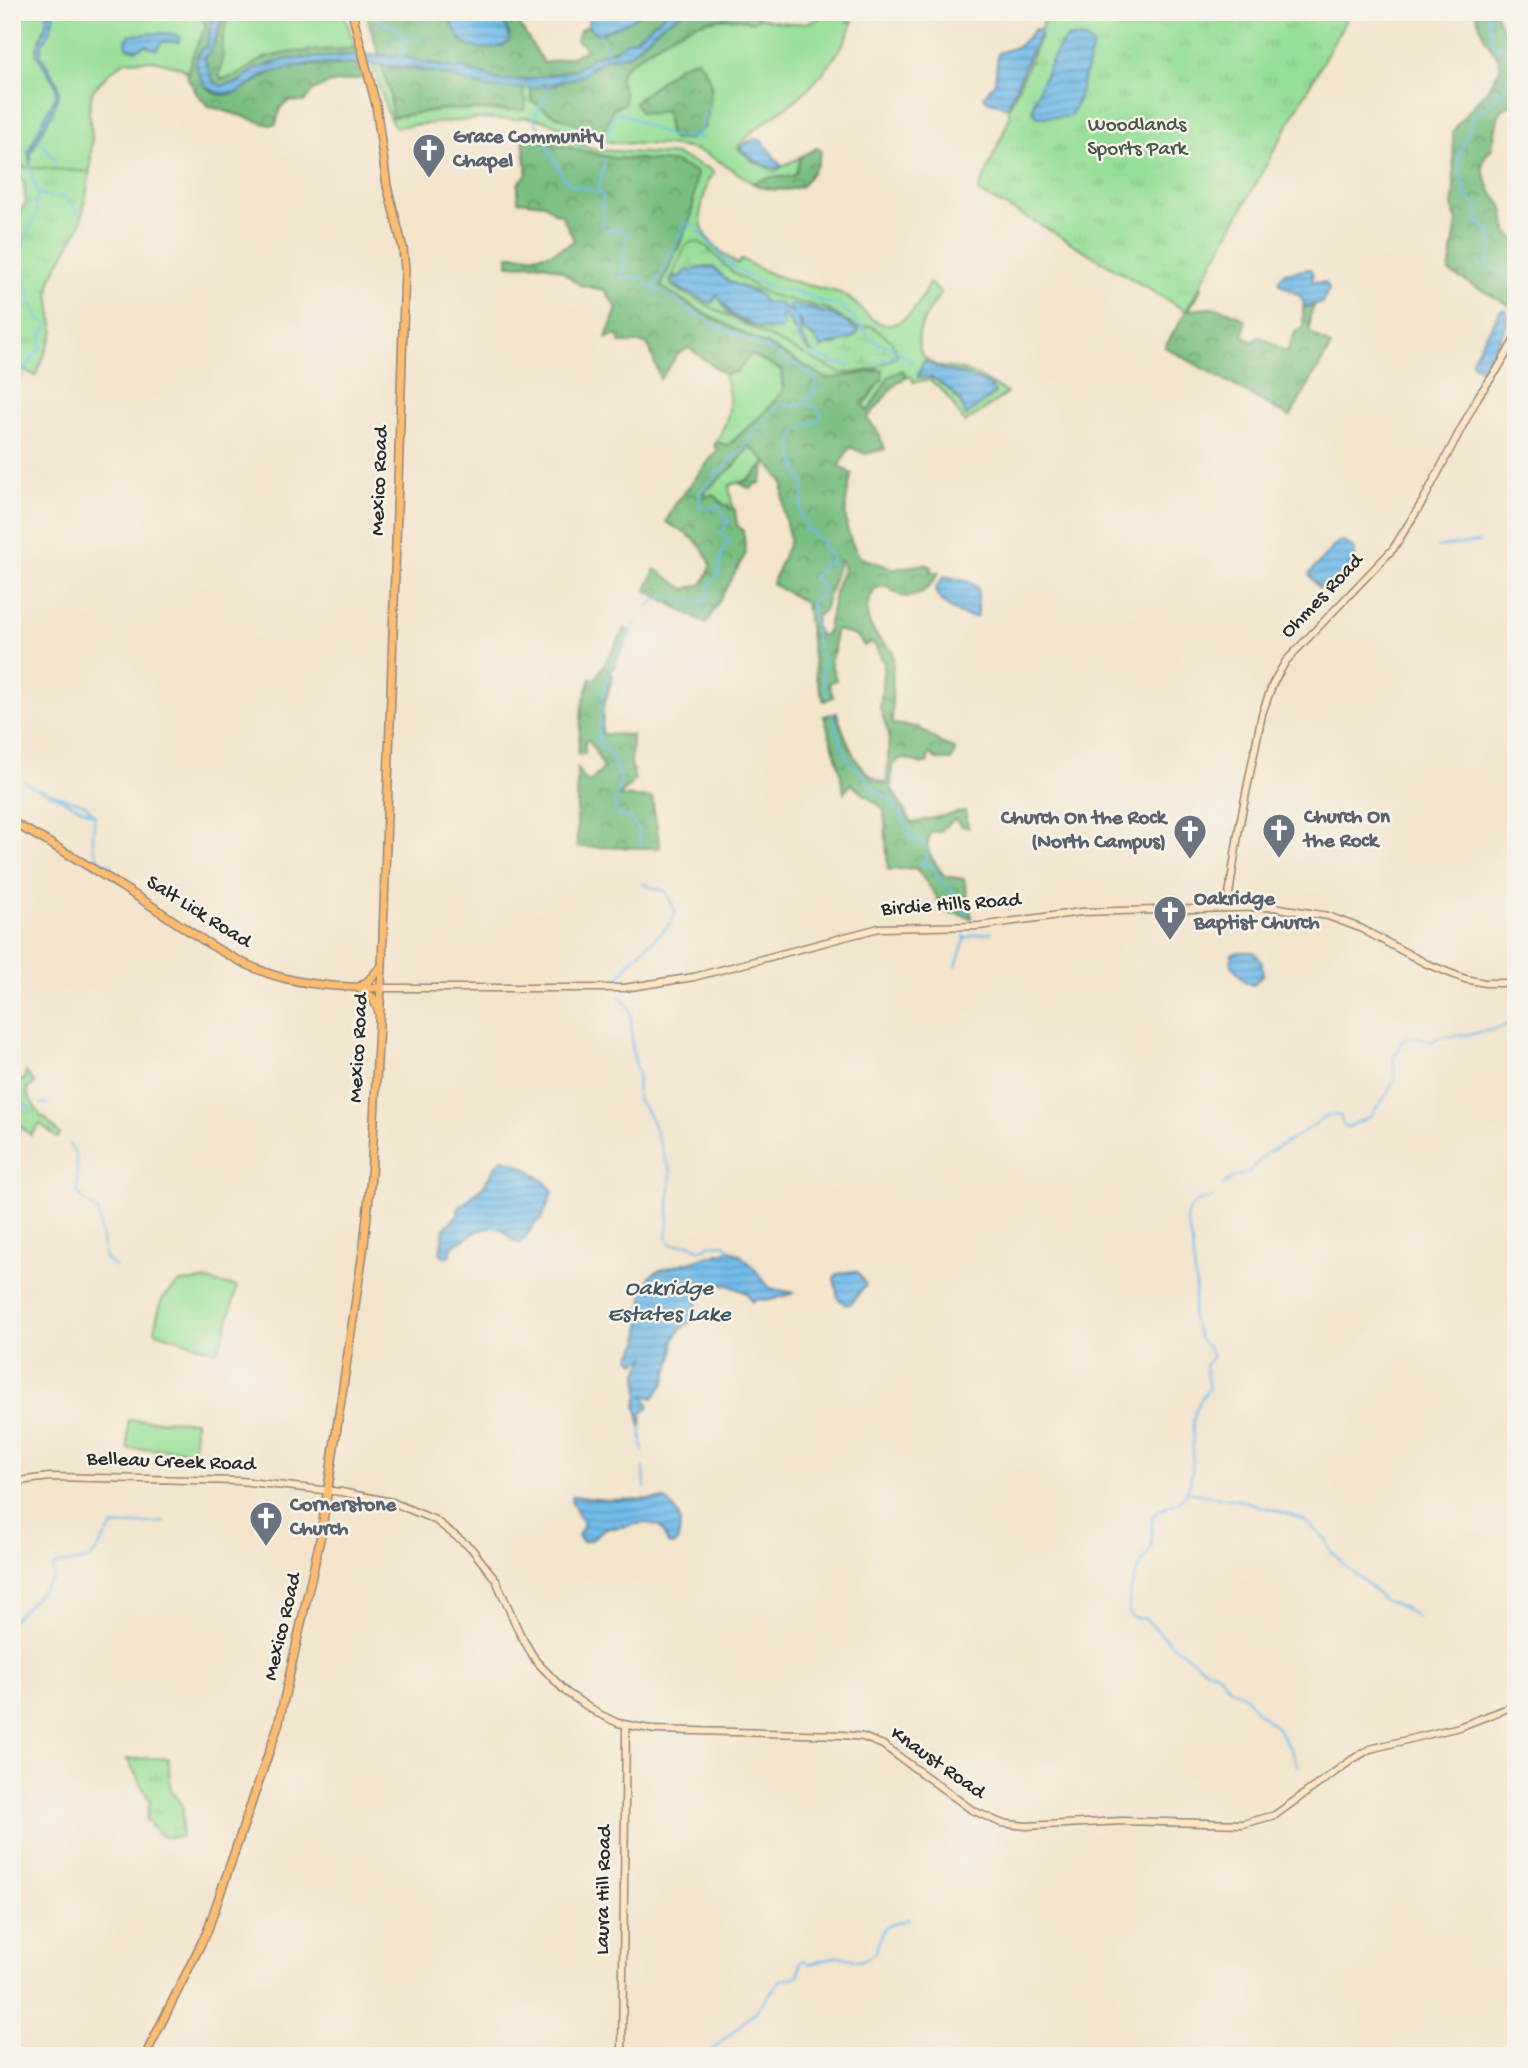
<svg xmlns="http://www.w3.org/2000/svg" width="1528" height="2068" viewBox="0 0 1528 2068" font-family="'Gochi Hand',sans-serif">
	<style>
		.grass { fill: #97df99; stroke: #618562; stroke-width: 2; fill-rule: evenodd }
		.forest { fill: url(#forest-crowns); stroke: #527456; stroke-width: 2; fill-rule: evenodd }
		.wetland { fill: url(#wetland-marsh); stroke: #618562; stroke-width: 2; fill-rule: evenodd }
		.park { fill: url(#park-tufts); stroke: #618562; stroke-width: 2 }
		.water { fill: url(#water-rules); stroke: #4e748b; stroke-width: 2 }
		.lines { fill: none; stroke-linecap: round; stroke-linejoin: round }
		.stream { stroke: #72bceb; stroke-width: 2 }
		.secondary-casing { stroke: #8f887c; stroke-width: 9 }
		.primary-casing { stroke: #8f887c; stroke-width: 10 }
		.secondary { stroke: #ffe4c6; stroke-width: 6 }
		.primary { stroke: #febc70; stroke-width: 7 }
		.labels { text-anchor: middle; dominant-baseline: central; stroke-width: 5; stroke-linejoin: round; paint-order: stroke }
		.park-label { font-size: 21px; fill: #465846; stroke: #f7f3e8 }
		.worship-label { font-size: 21px; font-weight: bold; fill: #5b616d; stroke: #f7f3e8; text-anchor: start }
		.street-label { font-size: 21px; fill: #2b2b2b; stroke: #f7f3e8 }
		.water-label { font-size: 23px; font-style: italic; fill: #405665; stroke: #f7f3e8 }
	</style>
	<defs>
		<pattern id="forest-crowns" width="20" height="18" patternUnits="userSpaceOnUse" patternTransform="scale(1.75)"><rect width="20" height="18" fill="#79be81"/><path d="M2 6a3 3 0 1 1 6 0M12 15a3 3 0 1 1 6 0" fill="none" stroke="#639b6a"/></pattern>
		<pattern id="wetland-marsh" width="20" height="14" patternUnits="userSpaceOnUse" patternTransform="scale(1.75)"><rect width="20" height="14" fill="#97df99"/><path d="M1 5h8M5 5V1M11 12h8M15 12V8" fill="none" stroke="#82c084"/></pattern>
		<pattern id="park-tufts" width="24" height="20" patternUnits="userSpaceOnUse" patternTransform="scale(1.75)"><rect width="24" height="20" fill="#97df99"/><path d="M3 7l-1-3M5 7V3M7 7l1-3M15 17l-1-3M17 17v-4M19 17l1-3" fill="none" stroke="#82c084"/></pattern>
		<pattern id="water-rules" width="6" height="5" patternUnits="userSpaceOnUse" patternTransform="scale(1.75)"><rect width="6" height="5" fill="#72bceb"/><path d="M0 2.5h6" fill="none" stroke="#5e99bf"/></pattern>
	</defs>
	<rect width="100%" height="100%" fill="#f7f3e8"/>
	<filter id="ink" filterUnits="userSpaceOnUse"><feTurbulence type="fractalNoise" baseFrequency=".0143" numOctaves="2"/><feDisplacementMap in="SourceGraphic" scale="14" xChannelSelector="R" yChannelSelector="G"/><feConvolveMatrix kernelMatrix="1 2 1 2 8 2 1 2 1" color-interpolation-filters="sRGB"/></filter>
	<filter id="wash" filterUnits="userSpaceOnUse"><feTurbulence type="fractalNoise" baseFrequency=".00686" numOctaves="4" result="noise"/><feDisplacementMap in="SourceGraphic" scale="28" xChannelSelector="R" yChannelSelector="G"/><feGaussianBlur stdDeviation="1.57" result="paint"/><feColorMatrix in="noise" values="0 0 0 0 0 0 0 0 0 0 0 0 0 0 0 0 0 1.4 0 .05"/><feComposite in="paint" operator="in"/></filter>
	<g filter="url(#wash)">
		<rect width="100%" height="100%" fill="#f3e4cc"/>
		<path class="grass" d="M12,12H219L203,71L196,80L182,68L153,60L125,61L109,73L93,90L91,98L89,112L92,136L90,172L12,166Z
			M229,12H344L355,48L264,58L234,77L220,79L219,75C224,61 221,50 224,35C225,28 227,20 229,12Z
			M826,12H844L848,22L853,20C848,45 817,83 797,99C777,115 753,127 738,148L752,161L774,171L800,157C797,179 795,177 775,177C768,177 759,181 752,183C736,172 719,159 701,152C664,139 625,149 588,137C570,132 534,112 517,119H476L395,127L389,117L372,64L382,66L390,92L392,117L445,109L510,111L524,98L523,87H531L532,102L556,116L598,132L604,131L613,108L618,107L624,92L619,79L624,67C662,40 705,7 753,22L759,17C777,23 814,29 826,12ZM679,66L669,133L666,110L635,102Z
			M555,136L598,150L676,155L710,169L714,173C706,181 707,186 704,197C693,231 710,245 737,264L742,259C764,273 786,280 812,286C822,289 835,290 844,295C858,302 868,321 883,324C908,328 921,301 929,283L941,293C927,313 903,346 932,363C941,369 953,367 963,370C979,375 993,385 1007,393L965,423L946,394L930,380L913,382L912,377H906L903,371L877,396L868,412L863,406L883,378L878,369L861,375L827,379L796,360L712,317L660,286L684,235L645,159L613,158L549,143L548,139L554,140ZM675,286L804,307L805,349ZM923,362L938,369L965,374L992,387L991,397L969,412L967,416C957,394 942,378 918,374Z
			M751,353L781,370L783,391L765,412L727,446L716,442C731,416 733,402 724,374L737,372Z
			M749,446L767,462L747,481L732,484L729,487L733,509H728L716,496L703,498L707,489L735,465Z
			M205,1280L237,1287L225,1332L218,1349L214,1351L156,1332L154,1329L162,1299L180,1282Z
			M128,1420L195,1421L194,1450L128,1449Z"/>
		<path class="forest" d="M199,12H213L207,45C202,50 197,54 197,62C196,76 209,96 225,95C246,93 259,75 278,70C305,63 331,66 358,64L362,78L327,84L313,91L304,102L289,101L280,108L276,124L270,125L209,106L196,93L187,76C189,65 193,53 198,43C204,30 210,28 199,12Z
			M223,12H229C227,22 224,31 223,41C222,54 224,63 219,75L221,79C239,79 249,64 265,58C293,49 326,51 355,48L356,55L282,60L254,70L237,83L221,86L213,81L204,57C214,49 222,26 223,12Z
			M366,12L379,14L398,12L413,17L423,12H445L500,46H503L510,35L496,12H511L544,63L574,56L587,49L577,41L580,30L588,26L592,31L602,34L643,12H667L635,39L623,46L593,57L576,69L539,79L499,80L466,69L446,67L394,55L379,56Z
			M684,12H746L759,17L753,22C705,7 662,40 624,67L619,79L624,92L625,104L613,108L604,131L598,132L556,116L532,102L531,87L545,85L547,87L582,75L606,59L630,54L663,24Z
			M1475,12H1495L1503,31L1516,41V101L1503,109L1499,115L1491,150L1485,156L1482,168L1490,190L1503,207L1507,232L1516,240V309L1449,272L1457,222L1452,206L1454,192L1453,132L1458,123L1487,90L1501,68L1499,59L1485,39Z
			M697,59C718,82 711,98 705,127L690,139L673,140L669,133L666,110L652,114L640,112L635,102L679,66Z
			M382,66C400,70 419,69 437,73C470,79 487,91 523,87L524,98L527,100L524,110L445,109L392,117L390,92Z
			M523,137L613,158L674,162L697,172L692,215L661,286C712,324 774,344 827,379L883,370V378L863,405L868,412L889,376L903,370L906,377C888,387 882,404 867,418L878,432L885,449L865,454L850,447L839,466L852,474C843,505 841,532 861,558L895,569L925,564L932,567L930,572H939C932,585 919,600 902,596C897,594 891,589 887,586L876,588C874,592 869,598 868,603C863,622 878,641 893,651L892,724L918,727L941,743L955,749L952,760H937L931,754L928,756V762L922,764L902,758L892,765L891,788L912,823L965,811L968,827L961,826L955,819L942,829L941,832H931C922,850 934,861 944,876L964,879L972,918L940,910L937,897L916,868L888,870L884,809L851,784L844,793L839,766L824,716L837,713C846,740 856,775 887,784L889,734L880,709L884,663L876,647L870,642L864,646L858,637L835,629L834,651L830,661L836,680L829,683L833,697L824,701L816,677L806,603L772,584L790,540L783,511V483L767,462L760,483L755,484L751,489L739,483L750,479L767,462L750,446L735,465L703,493V498L713,494L724,505H728L729,509H735L737,525L743,531L746,553L706,624L646,590L655,569L685,589L703,584L711,566C702,540 689,535 666,522L674,506L718,449L714,446L716,442L727,445L731,443L765,412L783,391L781,370L751,354L737,372L724,374L689,348L678,354L660,379L649,346L643,343H620L619,335L606,338L617,308L604,290L580,285L560,270L543,264L508,265V255C539,256 547,258 574,241C571,230 565,224 561,214L555,213L545,204L518,201V184L527,174ZM840,560L844,567L837,584L828,628L825,635H819L815,624L816,617L824,610Z
			M817,148L821,151L817,165L802,186C786,192 767,191 752,183C759,181 768,177 775,177C796,177 796,179 800,157Z
			M1119,271L1200,281L1202,287L1189,310C1214,307 1224,305 1245,320L1244,336L1253,342L1259,336L1287,352L1296,330L1303,328V306H1314L1310,316V332L1331,346L1290,417L1165,347L1186,311Z
			M625,629L631,632L610,674L613,675L603,708L602,734L632,735L631,764L635,780L619,796L652,798L660,848L577,847V768L584,779L590,782L604,768L589,740L585,741V754L578,755L582,706L591,678H596Z"/>
		<path class="wetland" d="M691,242H698L706,246L731,271L767,294L827,309L858,328L871,326C883,334 895,340 897,356C880,368 861,374 840,373L676,289L671,285L670,281L685,247ZM713,267L729,282L755,291L765,303L775,302L790,312L840,318L854,328L850,338L836,345H823L802,328L799,318L797,320L803,340C793,333 791,323 784,314L781,316L784,325C765,333 747,326 730,314C724,310 722,300 717,295L713,302L680,289L676,277L678,279C688,270 699,267 713,267Z"/>
		<path class="park" d="M1052,12H1350L1186,311L1039,224L978,192L1010,117L1008,110L1040,38L1042,23Z
			M12,166L90,172L81,224L52,276L49,293L54,331L36,376L12,365V223L26,203L24,182L12,172Z
			M26,1072L35,1084L27,1088L28,1096L42,1118L44,1117L60,1134L57,1138L41,1124L31,1135L20,1126L12,1153V1077L23,1081Z
			M168,1758L171,1790L183,1807L181,1837H162L146,1820L150,1801L127,1759Z"/>
		<path class="water" d="M48,12H54V14L50,31L42,45L40,54L58,84L59,93L53,111L31,153L30,167L29,150L56,95V85L36,54C38,40 47,28 48,12Z
			M213,12H223V17L210,52L204,57L213,81L221,86L237,83L254,70L282,60L354,55H394L446,67L466,69L499,80H527L576,69L593,57L613,51L628,41L635,39L667,12H684L663,24L630,54L606,59L594,65L582,77L560,81L548,88L545,85L534,88H488L439,73L418,69L372,64H308L266,74L237,93L221,94L206,87L197,70L196,60L201,50L207,45Z
			M446,12H496L507,28L510,40C502,50 472,51 463,42C455,34 452,21 446,12Z
			M595,12H643L624,24L597,34L588,26V17Z
			M1035,29L1039,30L1041,33L1028,58L1007,108L985,99L984,96L995,82L998,53L1019,46Z
			M164,33L180,36L179,42H162L156,50L146,45L136,50L127,47L126,40L130,35Z
			M1069,37L1087,39L1093,46L1077,103L1069,117H1037L1032,109C1036,95 1057,43 1069,37Z
			M757,139L763,142L782,167C768,171 753,159 742,151L740,148L749,141Z
			M713,267L729,282L759,294L765,303H777L792,312L789,306L793,304L834,315L859,331C847,348 830,339 821,348L812,335L804,332L801,321L798,318L802,337L814,355C798,344 796,327 784,314L781,317L784,325L780,330L761,329L732,315L717,295L710,303L675,286L673,282L674,275L678,279L685,271Z
			M1310,269L1313,274L1312,281L1326,283L1329,289L1322,303L1306,307L1300,296L1280,284L1279,279L1284,273Z
			M1505,309L1507,311V325L1485,364L1481,369L1472,364V359L1501,310Z
			M926,361C942,375 985,373 995,393L966,416L960,399L952,392L932,377H918L923,362Z
			M1344,541L1355,550V563L1333,582L1319,588L1309,574L1338,542Z
			M944,576L971,582L978,589V617C962,618 939,605 935,589Z
			M1240,952H1254L1261,961L1263,974L1253,985L1245,982L1231,964L1232,954Z
			M503,1159C523,1165 540,1175 553,1191L542,1218L535,1223L520,1244L512,1240L502,1229C480,1223 471,1238 453,1245L450,1255L444,1256L440,1252L444,1229L458,1214V1209L484,1185L499,1161Z
			M730,1250C749,1257 757,1274 770,1288L794,1293L770,1300L756,1299L752,1302L747,1293L728,1285L713,1284L697,1303L695,1318L680,1330L674,1340L673,1356L665,1381L654,1398L644,1395L649,1406L642,1413L641,1428L636,1405L639,1394L638,1373L645,1357L635,1363L630,1357L639,1343L643,1296L650,1276L657,1271Z
			M853,1271L857,1272L866,1285L851,1303L846,1305L838,1298L834,1278L838,1274Z
			M573,1496L606,1500L664,1499C680,1509 683,1525 677,1542L674,1545L668,1544L661,1527C643,1517 624,1530 605,1528L591,1540L582,1542L578,1536L584,1525L571,1501Z"/>
		<g class="lines">
			<path class="stream" d="M1487,12C1488,18 1491,39 1493,41C1499,48 1507,47 1513,55C1510,64 1512,75 1508,83C1504,93 1483,110 1474,115L1458,158L1466,197L1478,206C1472,229 1488,222 1492,239C1495,248 1486,253 1488,266L1499,274H1506L1516,285
				M377,14L379,22L395,27L406,39L405,43
				M600,34L601,38
				M407,39L423,37
				M604,43L607,52
				M399,60L403,47
				M1039,83L1043,84
				M548,88L534,119L564,179C573,189 592,187 603,196L602,226L608,230H622L627,235L622,277H643L649,286L662,292
				M608,135L614,114L620,112C637,119 687,154 700,130C704,124 705,115 707,109
				M694,137L703,138
				M41,141L56,162
				M12,153L28,152
				M598,192L605,160
				M38,193L53,198
				M59,196L69,201L80,214
				M698,230L727,263L753,279L771,288L798,292L825,303L840,305L868,334
				M655,287L686,224L690,223L694,226
				M666,295L712,323L773,352
				M871,338C878,346 888,343 895,350L891,358L876,362
				M895,350L912,362
				M813,354L834,362
				M837,363L850,366
				M12,394L32,358L41,348V336L47,329L46,323L39,319L23,280L15,269L27,233L37,215C34,206 39,199 37,190C34,181 31,175 30,166
				M805,402L819,410L821,416C816,425 811,422 803,427C783,440 798,462 800,479L805,482L800,516L806,521L805,530L813,532L817,539L824,540V550L832,557L831,563L823,562L820,572L813,578L823,587L818,597L811,602V606L819,654L823,660L822,674L827,696
				M1437,547L1480,542
				M647,608L653,602L667,595C679,602 694,605 708,599L709,587L719,572L722,552L729,541L720,533L729,520L724,517L720,506L706,509L699,507L702,489L711,482L716,473L725,470L730,458L738,456L753,434L778,406C790,403 778,405 790,406C801,408 809,398 816,391L817,378L810,372L802,371L798,365L791,364L778,355
				M635,622L612,666L604,690L598,743L613,758C613,766 620,771 620,779C621,792 612,800 617,814L631,818L636,826L641,845
				M831,713C836,721 836,731 840,740C843,748 846,754 849,762L861,771L874,791L891,799L893,809L900,812L906,827L910,830L909,839L920,841L927,847L928,856L921,863C932,865 939,869 939,880L951,888L950,896L965,908L966,914
				M24,781L35,788L84,804L95,815
				M47,792L94,815
				M95,816C93,836 87,859 112,865
				M965,939L974,935L991,933
				M956,966L965,939L964,935
				M620,978C627,956 676,927 675,913C674,906 669,898 666,892L643,884
				M620,997L629,1007L631,1014L632,1050L638,1074L637,1099C640,1105 644,1107 647,1112C659,1130 659,1153 671,1170L667,1238L672,1245L689,1244L702,1250L708,1245L725,1244L730,1250
				M12,1071L21,1101L25,1105L29,1106L30,1113
				M41,1104L48,1103
				M69,1144L76,1155L78,1194L98,1212L105,1259L116,1267
				M1222,1187L1230,1179L1249,1172L1267,1153L1291,1140L1326,1117L1334,1114L1341,1116L1342,1123L1346,1128L1371,1116L1388,1092L1395,1078L1394,1058L1403,1040C1415,1036 1421,1037 1431,1042C1444,1034 1444,1038 1457,1036C1473,1034 1505,1029 1516,1019
				M1212,1198L1196,1202L1188,1211L1186,1219L1192,1244L1196,1289L1192,1318L1200,1340L1207,1346L1213,1356L1205,1366L1209,1388C1203,1396 1196,1405 1194,1416C1190,1443 1198,1470 1185,1495C1178,1507 1161,1505 1154,1515C1149,1524 1154,1538 1151,1547C1149,1553 1143,1560 1140,1566C1133,1579 1125,1603 1131,1617L1145,1619L1175,1647L1204,1668L1220,1675L1229,1687L1247,1698L1256,1711L1278,1729L1293,1754L1298,1767
				M641,1428L643,1452
				M644,1468L645,1488
				M1186,1492L1244,1501L1303,1519L1326,1539L1330,1550L1345,1566L1370,1586L1383,1600L1405,1608L1417,1618
				M12,1621L53,1579V1567C63,1559 80,1566 90,1558C100,1550 103,1535 114,1526L166,1522
				M705,2056L755,2012L781,1980L795,1977L799,1974L800,1963L803,1960L810,1964L839,1956L859,1961L868,1958L875,1952L883,1930L890,1925L909,1919"/>
		</g>
	</g>
	<g filter="url(#ink)">
		<g class="lines">
			<defs>
				<path id="secondary" d="M1227,908L1239,828L1262,714L1273,683L1286,661L1393,549L1423,501L1479,395L1497,370L1516,337
					M381,988H624L694,977L879,928L979,926L1081,912L1273,907L1328,916L1360,928L1425,963L1465,979L1485,983H1516
					M12,1482L49,1477L240,1481L341,1492L392,1502L435,1520L471,1548L496,1580L520,1634L536,1661L566,1692L597,1713L618,1723L655,1730L843,1735L863,1737L883,1745L972,1810L1001,1823L1026,1826L1122,1821L1243,1824L1275,1815L1353,1759L1370,1749L1459,1727L1516,1705
					M622,2056L626,1725"/>
				<path id="primary" d="M12,822C56,846 99,872 141,899C183,926 222,957 270,974C306,986 343,987 381,988
					M359,987L368,981L381,967
					M358,988L373,998L379,1012
					M145,2056L207,1932L278,1726L321,1535L364,1245L371,1177L382,967L405,269L403,248L387,186L376,105L352,12"/>
			</defs>
			<use href="#secondary" class="secondary-casing"/>
			<use href="#primary" class="primary-casing"/>
			<use href="#secondary" class="secondary"/>
			<use href="#primary" class="primary"/>
		</g>
	</g>
	<defs>
		<symbol id="church-pin" viewBox="-11 -11 22 30"><path d="M0 17L-7.5 6A9.5 9.5 0 1 1 7.5 6Z" fill="#6b7280" stroke="#f7f3e8"/><path d="M-1.2-6h2.4v3.5h3.3v2.4h-3.3V6h-2.4V-.1h-3.3v-2.4h3.3Z" fill="#fff"/></symbol>
	</defs>
	<g fill-rule="evenodd">
		<use href="#church-pin" x="410" y="131" width="38" height="52"/>
		<use href="#church-pin" x="1260" y="811" width="38" height="52"/>
		<use href="#church-pin" x="1171" y="812" width="38" height="52"/>
		<use href="#church-pin" x="1151" y="893" width="38" height="52"/>
		<use href="#church-pin" x="247" y="1499" width="38" height="52"/>
	</g>
	<g class="labels">
		<g class="park-label">
			<text x="1137" y="126">Woodlands<tspan x="1137" dy="24">Sports Park</tspan></text>
		</g>
		<g class="worship-label">
			<text x="453" y="138">Grace Community<tspan x="453" dy="24">Chapel</tspan></text>
			<text x="1304" y="818">Church On<tspan x="1304" dy="24">the Rock</tspan></text>
			<text x="1166" y="819" text-anchor="end">Church On the Rock<tspan x="1166" dy="24">(North Campus)</tspan></text>
			<text x="1194" y="900">Oakridge<tspan x="1194" dy="24">Baptist Church</tspan></text>
			<text x="290" y="1506">Cornerstone<tspan x="290" dy="24">Church</tspan></text>
		</g>
		<g class="street-label">
			<text transform="translate(381 481) rotate(-88)">Mexico Road</text>
			<text transform="translate(1323 597) rotate(-46)">Ohmes Road</text>
			<text transform="translate(951 906) rotate(-4)">Birdie Hills Road</text>
			<text transform="translate(198 913) rotate(32)">Salt Lick Road</text>
			<text transform="translate(360 1048) rotate(-87)">Mexico Road</text>
			<text transform="translate(171 1463) rotate(2)">Belleau Creek Road</text>
			<text transform="translate(284 1627) rotate(-77)">Mexico Road</text>
			<text transform="translate(937 1764) rotate(35)">Knaust Road</text>
			<text transform="translate(605 1890) rotate(-89)">Laura Hill Road</text>
		</g>
		<g class="water-label">
			<text x="669" y="1289">Oakridge<tspan x="669" dy="26">Estates Lake</tspan></text>
		</g>
	</g>
	<rect width="1528" height="2068" fill="none" stroke="#f7f3e8" stroke-width="42"/>
</svg>
